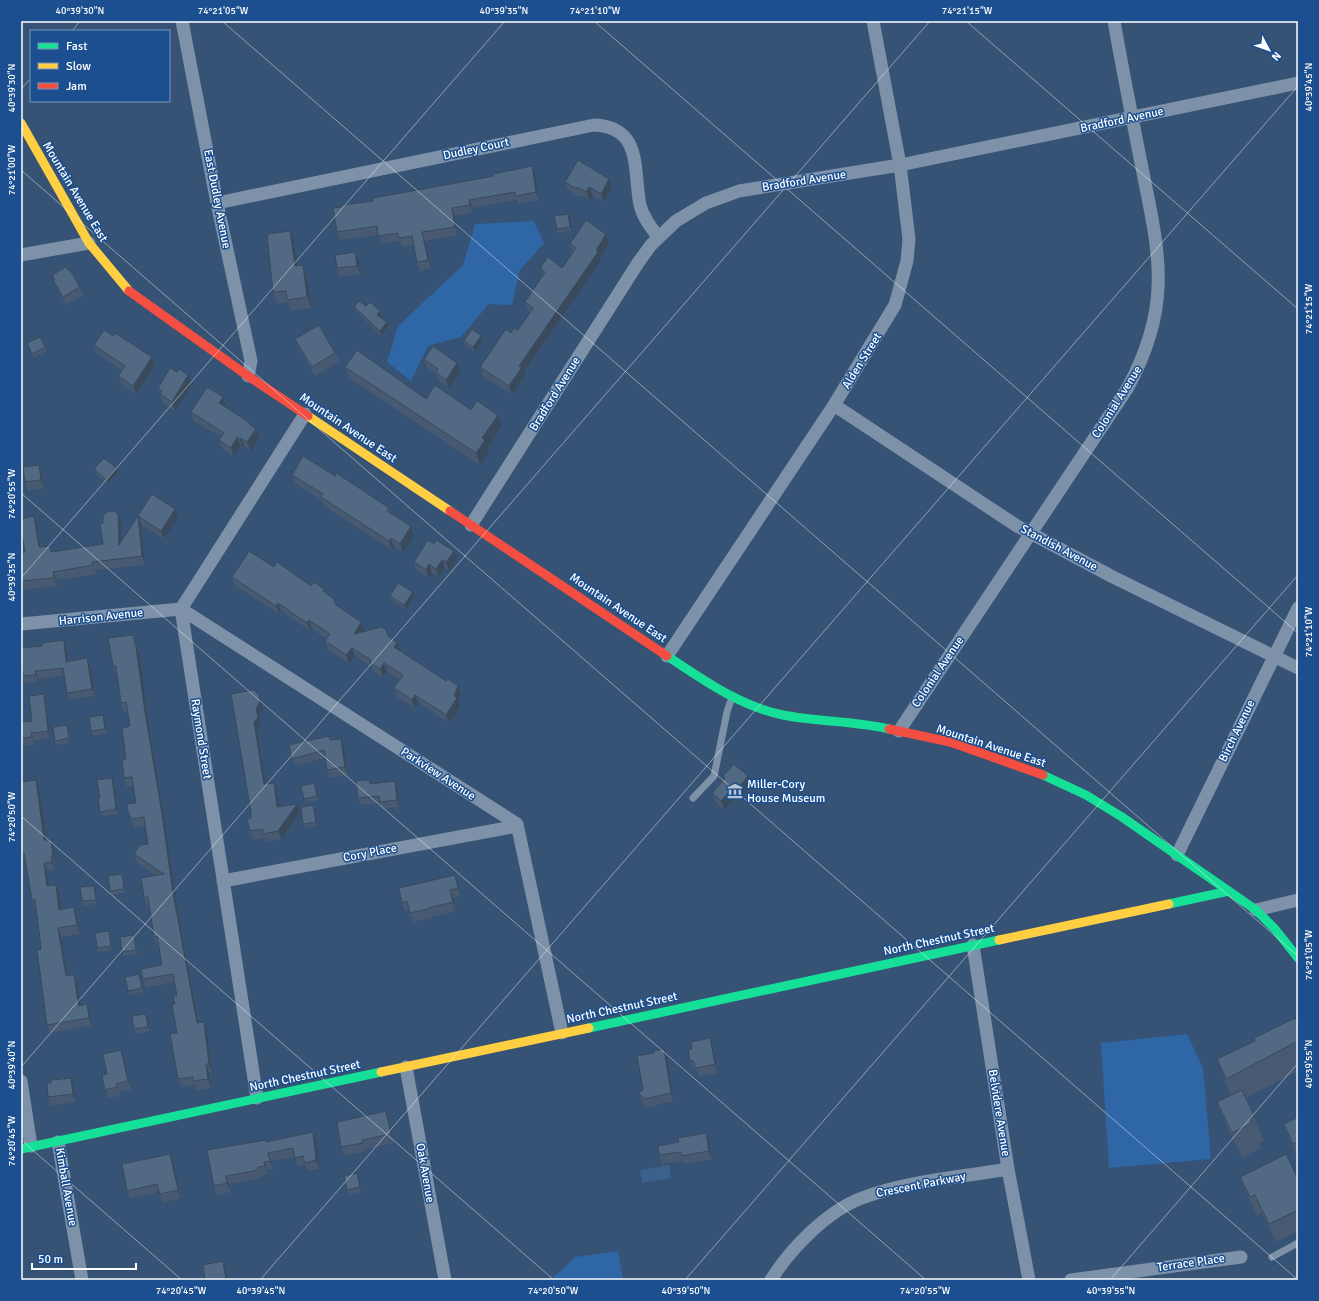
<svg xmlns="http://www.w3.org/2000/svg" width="1319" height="1301" viewBox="0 0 1319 1301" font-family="Signika,sans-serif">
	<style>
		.green { fill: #2f66a5 }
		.water { fill: #3b618d }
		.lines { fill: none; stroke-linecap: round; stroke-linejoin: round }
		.lane { stroke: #7d92a8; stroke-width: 7 }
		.street { stroke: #7d92a8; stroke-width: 13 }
		.fast { stroke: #16e098; stroke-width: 9 }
		.slow { stroke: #ffcf43; stroke-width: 9 }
		.jam { stroke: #f24e42; stroke-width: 9 }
		.wall { fill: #475a72 }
		.shaded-wall { fill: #394a5c }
		.building { fill: #526984; stroke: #394a5c }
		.ticks { fill: none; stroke: #fff; stroke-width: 1; stroke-opacity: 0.45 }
		.labels { text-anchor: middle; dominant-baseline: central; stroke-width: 3; stroke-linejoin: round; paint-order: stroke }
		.street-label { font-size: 12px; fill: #fff; stroke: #1b4f8f }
		.poi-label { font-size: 12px; fill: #fff; stroke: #1b4f8f; text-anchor: start }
		.neatline { fill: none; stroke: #fff; stroke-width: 1.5 }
		.ticks-label { font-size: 10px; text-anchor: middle; fill: #fff }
	</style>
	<rect width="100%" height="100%" fill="#365274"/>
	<path class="green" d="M534,221L544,243L520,270L512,305L489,304L461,337L428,346L411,381L387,362L398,326L463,265L475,224Z
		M1187,1034L1203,1068L1211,1159L1109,1168L1101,1043Z
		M618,1251L623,1280H553V1278L575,1257Z"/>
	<path class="water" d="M669,1165L671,1178L642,1183L640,1170Z"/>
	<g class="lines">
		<path class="lane" d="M693,798L714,776L727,712L732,697
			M1272,1257L1298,1243"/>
		<path class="street" d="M182,21L217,203L251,361L248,376
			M217,203L594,125C643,127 633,170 640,205C643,218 651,227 658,237
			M21,255L89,243
			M834,405L1017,526L1113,577L1298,668
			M471,525L638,263L651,245L676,221L706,203L739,191L900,165L1298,83
			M21,624L181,609L517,824L562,1033
			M667,656L834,405L895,305L907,261L909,239L900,165L873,21
			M899,731L1127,389C1175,302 1158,249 1140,158C1131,112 1122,67 1114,21
			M1177,855L1298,608
			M223,881L517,826
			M1256,910L1298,900
			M973,945L1008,1169L1029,1280
			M406,1067L445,1280
			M21,1081L31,1146
			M257,1098L181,609L305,414
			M58,1142L82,1280
			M771,1280C790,1249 827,1211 862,1198C905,1181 962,1177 1008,1169
			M1071,1280L1241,1257"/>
		<path class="fast" d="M667,656C704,680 739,706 783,715C818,722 855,721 889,729
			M1043,775L1086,795L1122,817L1256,910L1275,929L1298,958
			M1169,904L1229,891
			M589,1028L999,940
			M21,1149L381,1072"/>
		<path class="slow" d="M21,123L89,243L129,291
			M308,416L450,511
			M999,940L1169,904
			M381,1072L589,1028"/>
		<path class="jam" d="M129,291L248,376L308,416
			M450,511L667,656
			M889,729L950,742L1043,775"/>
	</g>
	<path class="wall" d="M535,174L539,200L519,204L517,200L472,208L473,213L455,216L458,235L425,241L431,268L420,271L417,262L414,245L402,247L400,241L381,244L378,235L340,240L337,232L342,207L373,201Z
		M565,182L612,187L604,202L593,196L590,201L583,196H578L568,190Z
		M570,218L572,231L558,233L557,229Z
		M606,234L609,243L600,257L601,260L524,372L525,376L512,395L483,376L480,367L511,333L518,330L530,312L528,311L525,302L543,275L540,268H562L573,253L570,244Z
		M294,242L297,266L307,277L312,308L291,311L288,302L277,304L273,292Z
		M359,261L360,274L340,277L337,268Z
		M69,271L80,287L83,296L66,305L57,289L53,280H54L52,275Z
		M366,306L380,311L382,316L380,317L387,322L388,326L381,336L356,311L354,307Z
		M113,336L152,357L155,366L136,394L121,384L118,376L122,370L97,354L94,345Z
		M295,339L335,353L339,361L315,376L299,348Z
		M483,340L475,352L465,345L464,341Z
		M27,343L45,347L47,351L33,358Z
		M424,359L457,363L461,372L449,388L439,381L437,374L427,368Z
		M345,367L426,399L471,410L498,415L502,426L488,448L489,451L480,465L349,378Z
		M177,372L192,384L175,411L163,403L158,388Z
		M223,397L226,406V407L250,423L251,426L259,438L251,451L244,446L243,448L241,446L234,456L222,449L219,440L221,437L194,421L191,412Z
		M39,465L42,473L44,488L28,491L25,482Z
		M94,469L117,473L107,484L96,474Z
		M292,475L335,476L389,508L391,513L411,526L414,535L403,552L394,547L392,550L324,506L322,501L295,483Z
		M152,494L175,509L178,517L164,539L141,524L145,565L95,570L96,574L56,580L57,586L21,590V553L25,552L37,525L41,547L52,552L103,544V523L118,514L121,522L122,541Z
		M434,544L454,551L457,560L449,571L445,568L439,577L432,573L429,578L417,571L414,562Z
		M274,567L311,586L324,589L326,593L337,605L364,630V631L386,630L389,638L397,643L400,651L446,681L458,686L461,694L458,701L460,706L449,723L419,703L415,708L397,697L394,688L400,680L387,672L383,678L373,671L372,667L355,656L349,663L328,650L325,641L327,639L312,629L311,631L281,611L279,614L235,586L232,577Z
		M390,596H414L406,609L391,600Z
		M136,643L140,656L148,720L165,823L176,901L199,1022L207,1030L212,1073H209L211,1088L196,1090L195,1085L181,1087L178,1079L177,1033L175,1004L177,996L174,982L146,988L143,979L162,965L159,945H157L154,937L149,906H147L144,897L156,875L137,863L134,854L148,844L145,826L134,828L128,812L136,803L133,786L127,787L124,778L130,726L127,711L124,712L121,703L117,675H116L113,666Z
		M66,647L68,661L87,658L90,665L95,696L69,700L67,693L64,675L38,679V682L25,684L22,674L21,675V648Z
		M44,694L46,701L50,738L34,741V745L21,746V722L32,721Z
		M259,695L262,704L263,710L259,716L261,727L257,731L265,784L277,791L279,807L297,804L300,812L282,839L267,842L265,838L253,840L250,831L251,818Z
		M103,715L105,719L107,733L93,735L91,731Z
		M68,729L70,743L56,745L55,741Z
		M341,739L344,746L348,775L330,778L327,770L325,758L295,766L292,759L331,740Z
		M723,776H748L751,785L740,798L737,795L724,810L715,802L712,793L724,779Z
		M369,780L371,784L395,781L398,788L399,807L382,809L380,803L361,805L358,798Z
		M113,782L118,814L102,816L100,812V798Z
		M315,787L318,800L305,803L304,799Z
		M39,788L46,840H51L54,848L56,864H54L55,870L47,871L49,886L59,893L61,909L74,907L77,916L80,934L61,937L68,975L74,974L77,983L81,1005L90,1013L92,1026L50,1033L47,1025L41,950L40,939L36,909H35L32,900L26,861H25L22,853Z
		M315,809L317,826L305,828L303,824Z
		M123,879L125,893L112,895L110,891Z
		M458,884L461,896L453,898L456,911L431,917V918L413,922L409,910L405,911L402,903Z
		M94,886L96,890L97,904L83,906L82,901Z
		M110,936L112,950L98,952L97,948Z
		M135,939L137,954L123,956L122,952Z
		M139,974L140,978L143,992L130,995L128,991Z
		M146,1014L148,1018L150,1031L136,1034L134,1029Z
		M1298,1024V1071L1246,1098L1254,1116L1264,1141L1259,1143L1261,1148L1242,1158L1227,1127L1217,1102L1231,1095L1226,1084L1217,1059Z
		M713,1047L718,1073L700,1076L698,1075L696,1069L693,1070L690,1061Z
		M667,1057L674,1101L648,1107L642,1103L639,1094Z
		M124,1059L131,1090L119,1092L120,1096L108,1098L105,1090L107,1074Z
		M51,1083L74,1086L76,1102L51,1106L48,1097Z
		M386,1111L389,1120L394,1143L365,1149L366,1151L345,1156L341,1147Z
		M1298,1117V1161L1293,1149L1284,1124Z
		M706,1133L709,1141L712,1159L684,1164L683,1161L662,1164L659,1155L679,1142Z
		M266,1140L267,1142L316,1140L319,1169L308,1171L305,1165L298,1166L295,1157L271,1161L273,1170H267L268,1174L261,1176V1178L229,1184L231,1192L217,1195L214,1186Z
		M170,1154L173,1162L181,1198L163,1203L159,1192L130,1199L127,1191Z
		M357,1173L359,1178L361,1192L349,1194L347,1190Z
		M1240,1177L1298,1179V1231L1276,1242L1262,1213L1257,1216L1247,1195Z"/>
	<path class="shaded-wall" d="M532,166L535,174L539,200L536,192Z
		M609,179L612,187L604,202L601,194Z
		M589,187L593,196L590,201L586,192Z
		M469,200L472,208L473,213L470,205Z
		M452,208L455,216L458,235L455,227Z
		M568,214L570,218L572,231L570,227Z
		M290,231L294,242L299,278L295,266Z
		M422,232L425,241L431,268L428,260Z
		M606,234L609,243L600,257L601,260L524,372L525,376L512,395L509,386L519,366Z
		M355,252L359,261L360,274L357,266Z
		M303,265L307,277L312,308L307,297Z
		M380,311L382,316L378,319L377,315Z
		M387,322L388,326L381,336L380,331Z
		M481,336L483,340L475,352L473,347Z
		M152,357L155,366L136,394L133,386Z
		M457,363L461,372L449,388L446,380Z
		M188,375L192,384L175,411L172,402Z
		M223,397L226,406L223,411L219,403Z
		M498,415L502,426L488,448L489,451L480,465L476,453L482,438Z
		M256,429L259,438L251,451L247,442Z
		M237,437L241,446L234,456L231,448Z
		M241,438L244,446L243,448L240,439Z
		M39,465L42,473L44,488L41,480Z
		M116,468L117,473L107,484L106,480Z
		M175,509L178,517L164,539L161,531Z
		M118,514L121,522L122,553L119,545Z
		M34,516L37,525L42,555L39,547Z
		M138,516L141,524L145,565L142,556Z
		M411,526L414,535L403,552L400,544Z
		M391,538L394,547L392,550L389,541Z
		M454,551L457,560L449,571L446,562Z
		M442,560L445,568L439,577L436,569Z
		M429,564L432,573L429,578L426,570Z
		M53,572L56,580L57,586L54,578Z
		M413,592L414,596L406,609L404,605Z
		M278,603L281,611L279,614L276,606Z
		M309,620L312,629L311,631L307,623Z
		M361,622L364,630L357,642L354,634Z
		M133,635L140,656L148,720L165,823L176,901L200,1031L197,1023L173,893Z
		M64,640L66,647L69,669L66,662Z
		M397,643L400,651L394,647Z
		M352,648L355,656L349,663L346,655Z
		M87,658L90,665L95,696L92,689Z
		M384,663L387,672L383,678L380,669Z
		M35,671L38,679V682L36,675Z
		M458,686L461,694L458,701L460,706L449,723L446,715Z
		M44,694L46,701L50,738L48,731Z
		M259,695L262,704L263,710L259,716L261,727L257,731L267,793L264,784L254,722L256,708Z
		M415,695L419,703L415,708L412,700Z
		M103,715L105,719L107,733L105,729Z
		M31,733L34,741V745Z
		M341,739L344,746L348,775L345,767Z
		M748,776L751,785L740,798L737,789Z
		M112,778L113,782L118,814L116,809Z
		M36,780L39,788L48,849L44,840Z
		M395,781L398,788L399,807L397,800Z
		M274,783L277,791L281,816L277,807Z
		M734,786L737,795L724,810L721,801Z
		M297,804L300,812L282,839L278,831Z
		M313,805L315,809L317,826L316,822Z
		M51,840L54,848L56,864L53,856Z
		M51,856L54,864L55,870L52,862Z
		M44,863L47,871L50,894L47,886Z
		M455,875L458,884L461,896L458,888Z
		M56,885L59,893L62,918L59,910Z
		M94,886L96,890L97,904L96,900Z
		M450,890L453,898L456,911L453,902Z
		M74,907L77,916L80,934L77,925Z
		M58,928L61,937L69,984L66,976Z
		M74,974L77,983L82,1012L78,1003Z
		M87,1004L90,1013L92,1026L89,1018Z
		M146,1014L148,1018L150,1031L148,1027Z
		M204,1022L207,1030L212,1073L209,1064Z
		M710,1038L713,1047L718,1073L715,1064Z
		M664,1049L667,1057L674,1101L671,1093Z
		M121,1050L124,1059L131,1090L128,1081Z
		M206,1064L209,1073L211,1088L208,1079Z
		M71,1078L74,1086L76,1102L73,1094Z
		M386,1111L389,1120L394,1143L391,1134Z
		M313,1132L316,1140L319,1169L316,1160Z
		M706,1133L709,1141L712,1159L709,1151Z
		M268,1153L271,1161L273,1170L270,1161Z
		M170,1154L173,1162L181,1198L178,1190Z
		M264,1162L267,1170L268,1174L265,1166Z
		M357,1173L359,1178L361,1192L360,1187Z
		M226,1176L229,1184L231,1192L227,1183Z
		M223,1261L226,1270L228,1280H226Z"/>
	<path class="building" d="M578,160L609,179L601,194L589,187L586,192L579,188H575L565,182Z
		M532,166L536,192L516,196L515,192L469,200L470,205L452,208L455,227L422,232L428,260L417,262L412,236L399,238L398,233L378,236L377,226L337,232L333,208L342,207V205L373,201V198L478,179L494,176L493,174Z
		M568,214L570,227L557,229L554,216Z
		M586,220L606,234L596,250L598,252L519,366L522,367L509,386L480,367L506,329L511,333L514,328L518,330L533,308L525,302L545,272L540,268L548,257L562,268L576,248L570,244Z
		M290,231L295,266L303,265L307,297L287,300L286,291L273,292L267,234Z
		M355,252L357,266L337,268L335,255Z
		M66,267L69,271L70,270L80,287L63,297L53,280H55L52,275Z
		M359,301L366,306L370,302L380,311L377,315L387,322L380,331L354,307Z
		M319,325L335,353L312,367L295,339Z
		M472,329L481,336L473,347L464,341Z
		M104,330L113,336L115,333L152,357L133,386L118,376L125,366L94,345Z
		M40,337L45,347L32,354L27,343Z
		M433,346L457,363L446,380L436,372L438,369L424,359Z
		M357,350L426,399L435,385L471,410L477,401L498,415L482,438L485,440L476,453L345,367Z
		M170,368L177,372L179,369L188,375L172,402L160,394L162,391L158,388Z
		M207,387L223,397L219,403L250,423L249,424L256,429L247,442L241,438L240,439L237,437L231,448L219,440L224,433L191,412Z
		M303,456L335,476L336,473L353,484L389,508L387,511L411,526L400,544L391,538L389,541L321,497L323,494L292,475Z
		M104,458L116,468L106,480L94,469Z
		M39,465L41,480L25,482L23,467Z
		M152,494L175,509L161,531L138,516L142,556L92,562L93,565L53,572L54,578L21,581V553L25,552L21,529V519L34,516L39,547L50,546L51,552L103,544L100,524L103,523V516L106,512L114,511L118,514L119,545Z
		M428,540L434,544L436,540L454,551L446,562L442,560L436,569L429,564L426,570L414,562Z
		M249,551L274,567L277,562L311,586L314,582L324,589L323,591L335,600L334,601L336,605L361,622L354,634L382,627L386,630L388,636L397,643L394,647L446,681L448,679L458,686L454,696L457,698L446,715L415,695L412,700L394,688L403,675L384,663L380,669L370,663L371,660L352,648L346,655L325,641L330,634L309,620L307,623L278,603L276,606L232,577Z
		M398,583L413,592L404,605L390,596Z
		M133,635L136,647L145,712L162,814L173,893L197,1023L204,1022L209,1064H206L208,1079L193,1081V1077L178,1079L170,1034L177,1033L172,1004H175L173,996H177L173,974L143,979L141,969L162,965L157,936L154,937L148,897H144L141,878L164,874L134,854L140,845L148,844L144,817L131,819L128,812L127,804L136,803L132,777L124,778L122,759H126L122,728L130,726L126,702L121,703L116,666H113L108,638Z
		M64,640L66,662L87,658L92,689L67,693L63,668L35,671L36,675L23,676L22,667H21V648L42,646V643Z
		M254,690L259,695L260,702L256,708L258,718L254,722L264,784L274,783L277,807L297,804L278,831L263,834V829L250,831L247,819L251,818V812L231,694Z
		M44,694L48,731L31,733L32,737L21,738V722L32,721L29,696Z
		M103,715L105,729L91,731L89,717Z
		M67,725L69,738L55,741L53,727Z
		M329,736L330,740L341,739L345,767L327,770L324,750L292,759L289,745Z
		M734,764L748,776L737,789L734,786L721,801L712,793L725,778L723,776Z
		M112,778L116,809L100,812L98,798H100L97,780Z
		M36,780L44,840H51L53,856H51L52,862L44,863L47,886L56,885L59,910L74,907L77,925L58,928L66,976L74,974L78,1003L79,1006L87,1004L89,1018L47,1025L37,950H41L40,939L35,900H32L24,853H22L21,849V782Z
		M369,780L370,784L395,781L397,800L380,802L379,796L358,798L356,781Z
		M314,783L317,796L304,799L301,786Z
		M313,805L316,822L303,824L301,807Z
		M122,874L124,889L110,891L108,876Z
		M455,875L458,888L450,890L453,902L428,908V909L410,913L407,901L402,903L399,888Z
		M94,886L96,900L82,901L80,887Z
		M109,931L111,946L97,948L95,933Z
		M134,935L136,950L122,952L120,937Z
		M139,974L142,988L128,991L125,977Z
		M146,1014L148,1027L134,1029L132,1016Z
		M1295,1018L1298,1024V1041L1226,1079L1217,1059L1255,1041L1254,1038Z
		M710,1038L715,1064L697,1068L695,1066L693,1060L690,1061L688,1049H692L691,1042Z
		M664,1049L671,1093L645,1099L639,1094L643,1089L637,1056L654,1053V1051Z
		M121,1050L128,1081L116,1084L117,1087L105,1090L102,1075L107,1074L103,1054Z
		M71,1078L73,1094L48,1097L47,1083H51V1080Z
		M1242,1090L1254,1116L1250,1118L1252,1123L1232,1133L1217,1102Z
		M386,1111L391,1134L362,1140L363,1143L341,1147L337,1122Z
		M1298,1117V1142L1293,1144L1284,1124Z
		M313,1132L316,1160L305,1163L303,1156L295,1158L293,1148L268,1153L270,1161L264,1162L265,1166L258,1167V1170L226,1176L227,1183L214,1186L207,1150L266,1140V1142Z
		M706,1133L709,1151L681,1156V1152L659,1155L658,1146L679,1142L678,1138Z
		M170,1154L178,1190L160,1194L157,1184L127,1191L122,1164Z
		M1286,1154L1298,1179V1210L1269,1224L1255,1195L1250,1197L1240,1177Z
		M357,1173L360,1187L347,1190L344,1176Z
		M223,1261L226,1280H205L203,1265Z"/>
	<path class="ticks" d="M222,21L1298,956M594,21L1298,633M966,21L1298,309M72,31L80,21M21,89L31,78M21,170L1298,1280M21,493L926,1280M21,578L505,21M21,816L554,1280M21,1067L930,21M21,1140L182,1280M260,1280L1298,86M685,1280L1298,575M1110,1280L1298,1063"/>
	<defs>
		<symbol id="museum-bare" viewBox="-9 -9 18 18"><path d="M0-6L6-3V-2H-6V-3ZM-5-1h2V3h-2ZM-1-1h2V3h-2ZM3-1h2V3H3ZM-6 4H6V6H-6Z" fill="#b9c2ce" stroke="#1b4f8f" stroke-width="2.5" paint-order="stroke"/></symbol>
	</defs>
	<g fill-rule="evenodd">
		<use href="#museum-bare" x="724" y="780" width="22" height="22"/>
	</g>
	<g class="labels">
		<g class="street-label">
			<text transform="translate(1122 120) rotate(-12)">Bradford Avenue</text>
			<text transform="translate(476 149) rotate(-12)">Dudley Court</text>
			<text transform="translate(804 181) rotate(-9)">Bradford Avenue</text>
			<text transform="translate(75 192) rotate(59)">Mountain Avenue East</text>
			<text transform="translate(217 199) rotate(79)">East Dudley Avenue</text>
			<text transform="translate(862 361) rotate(-58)">Alden Street</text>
			<text transform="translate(555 394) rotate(-58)">Bradford Avenue</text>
			<text transform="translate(1117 402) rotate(-58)">Colonial Avenue</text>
			<text transform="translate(348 428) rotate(34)">Mountain Avenue East</text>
			<text transform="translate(1059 548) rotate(28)">Standish Avenue</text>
			<text transform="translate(618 608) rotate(34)">Mountain Avenue East</text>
			<text transform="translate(101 617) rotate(-6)">Harrison Avenue</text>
			<text transform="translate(938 672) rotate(-56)">Colonial Avenue</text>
			<text transform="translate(1237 731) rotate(-64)">Birch Avenue</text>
			<text transform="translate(201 739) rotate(81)">Raymond Street</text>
			<text transform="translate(991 746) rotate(18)">Mountain Avenue East</text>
			<text transform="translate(438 774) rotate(33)">Parkview Avenue</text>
			<text transform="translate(370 853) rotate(-11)">Cory Place</text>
			<text transform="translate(939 940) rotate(-12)">North Chestnut Street</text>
			<text transform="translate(622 1008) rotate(-12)">North Chestnut Street</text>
			<text transform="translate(305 1076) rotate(-12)">North Chestnut Street</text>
			<text transform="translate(999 1113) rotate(81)">Belvidere Avenue</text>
			<text transform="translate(425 1173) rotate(80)">Oak Avenue</text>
			<text transform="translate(921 1185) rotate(-11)">Crescent Parkway</text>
			<text transform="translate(66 1187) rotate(80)">Kimball Avenue</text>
			<text transform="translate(1191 1263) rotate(-8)">Terrace Place</text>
		</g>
		<g class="poi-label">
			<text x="747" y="784">Miller-Cory<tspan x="747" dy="14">House Museum</tspan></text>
		</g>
	</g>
	<rect width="1319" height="1301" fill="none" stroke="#1b4f8f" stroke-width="44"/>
	<rect x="30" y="30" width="140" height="72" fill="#1b4f8f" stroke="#7695bc"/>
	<rect x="38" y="43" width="20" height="6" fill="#16e098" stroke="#7695bc"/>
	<text x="66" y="50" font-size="12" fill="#ffffff">Fast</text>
	<rect x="38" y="63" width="20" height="6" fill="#ffcf43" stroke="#7695bc"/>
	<text x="66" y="70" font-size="12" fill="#ffffff">Slow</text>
	<rect x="38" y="83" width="20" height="6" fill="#f24e42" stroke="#7695bc"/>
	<text x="66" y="90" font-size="12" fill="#ffffff">Jam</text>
	<g transform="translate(1269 50) rotate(131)" stroke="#1b4f8f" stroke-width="3" paint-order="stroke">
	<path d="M0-3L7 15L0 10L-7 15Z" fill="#ffffff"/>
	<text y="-6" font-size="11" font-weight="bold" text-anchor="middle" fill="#ffffff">N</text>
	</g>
	<path d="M32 1263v6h104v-6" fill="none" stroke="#ffffff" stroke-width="2"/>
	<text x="38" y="1263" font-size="12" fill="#ffffff" stroke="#1b4f8f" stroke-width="3" paint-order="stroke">50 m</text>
	<rect x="22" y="22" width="1275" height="1257" class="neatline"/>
	<g class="ticks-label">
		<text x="80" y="14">40°39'30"N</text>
		<text x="223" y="14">74°21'05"W</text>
		<text x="504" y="14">40°39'35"N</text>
		<text x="595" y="14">74°21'10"W</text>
		<text x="967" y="14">74°21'15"W</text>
		<text transform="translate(1308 87) rotate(-90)" y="4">40°39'45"N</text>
		<text transform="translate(11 88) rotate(-90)" y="4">40°39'30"N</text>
		<text transform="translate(11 170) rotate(-90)" y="4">74°21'00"W</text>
		<text transform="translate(1308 309) rotate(-90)" y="4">74°21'15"W</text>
		<text transform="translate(11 494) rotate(-90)" y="4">74°20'55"W</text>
		<text transform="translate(11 577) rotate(-90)" y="4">40°39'35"N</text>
		<text transform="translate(1308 632) rotate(-90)" y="4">74°21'10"W</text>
		<text transform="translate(11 817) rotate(-90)" y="4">74°20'50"W</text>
		<text transform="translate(1308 955) rotate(-90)" y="4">74°21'05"W</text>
		<text transform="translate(1308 1064) rotate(-90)" y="4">40°39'55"N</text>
		<text transform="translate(11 1065) rotate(-90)" y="4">40°39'40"N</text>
		<text transform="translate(11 1141) rotate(-90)" y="4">74°20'45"W</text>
		<text x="181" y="1294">74°20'45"W</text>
		<text x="261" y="1294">40°39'45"N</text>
		<text x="553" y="1294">74°20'50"W</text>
		<text x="686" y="1294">40°39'50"N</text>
		<text x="925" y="1294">74°20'55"W</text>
		<text x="1111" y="1294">40°39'55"N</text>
	</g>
</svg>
